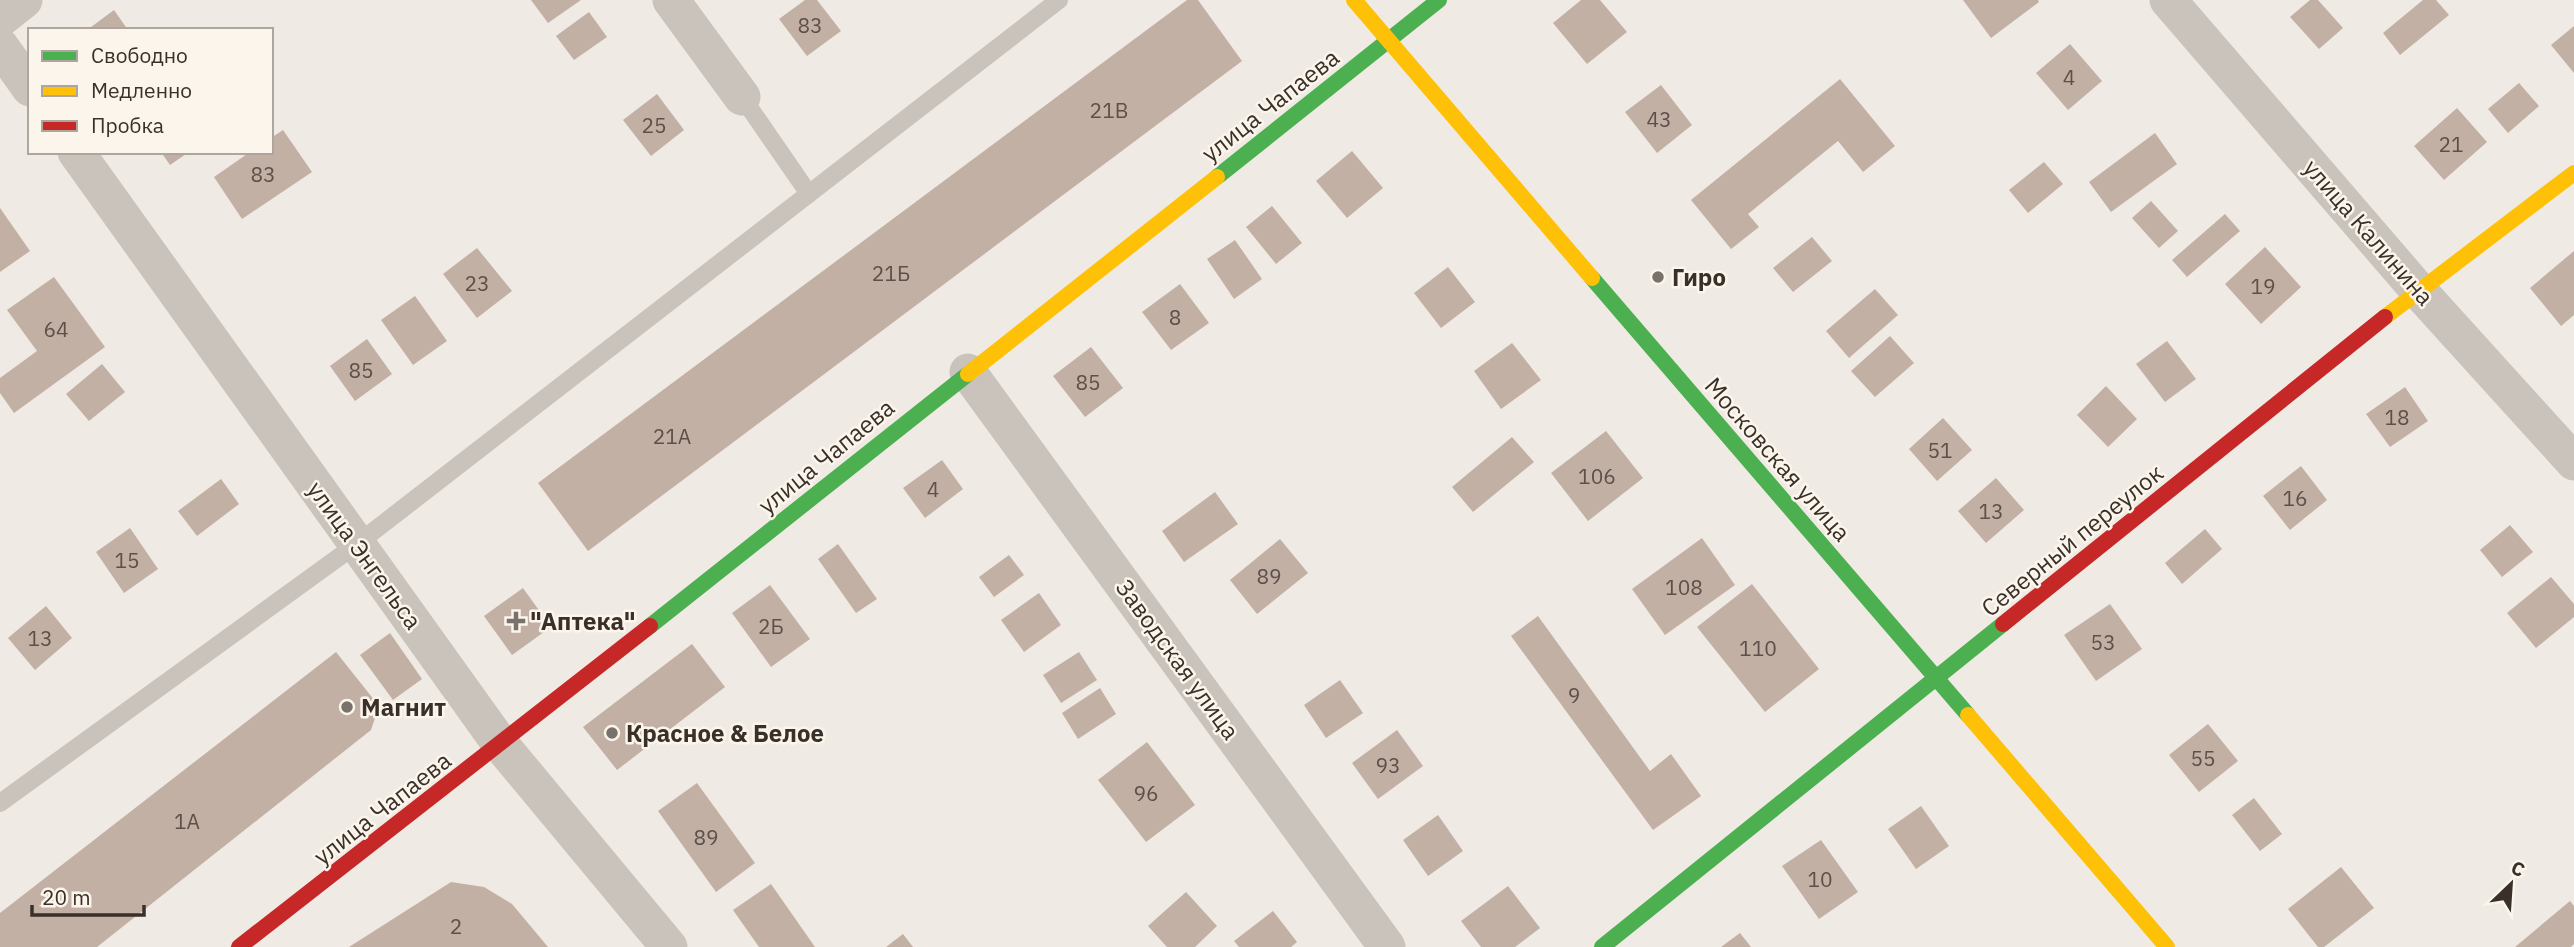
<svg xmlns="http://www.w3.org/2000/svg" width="2574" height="947" viewBox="0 0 2574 947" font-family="'IBM Plex Sans',sans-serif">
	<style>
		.building { fill: #c3b0a5 }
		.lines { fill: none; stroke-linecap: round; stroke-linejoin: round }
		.lane { stroke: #c9c3bc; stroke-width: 18 }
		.street { stroke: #c9c3bc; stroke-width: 37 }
		.fast { stroke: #4caf50; stroke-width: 16 }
		.slow { stroke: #ffc107; stroke-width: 16 }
		.jam { stroke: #c62828; stroke-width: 16 }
		.poi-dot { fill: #79716b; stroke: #fbf5eb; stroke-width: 2.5 }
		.labels { text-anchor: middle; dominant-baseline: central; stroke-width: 5; stroke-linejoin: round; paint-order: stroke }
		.number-label { font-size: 21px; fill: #5c5049 }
		.street-label { font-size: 24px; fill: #3a302a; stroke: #fbf5eb }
		.poi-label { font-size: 24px; font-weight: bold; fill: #3a302a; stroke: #fbf5eb; text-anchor: start }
	</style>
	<rect width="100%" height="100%" fill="#efeae4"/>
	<path class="building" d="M531,0H581L548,23Z
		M805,0H817L841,31L807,56L779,19Z
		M1187,0H1198L1242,61L588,551L538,483Z
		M1581,0H1600L1627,32L1587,64L1553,23Z
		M1963,0H2038L2039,2L1991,38Z
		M2310,0H2318L2343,28L2319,49L2290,17Z
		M2423,0H2436L2449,15L2400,55L2383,33Z
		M114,10L128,30H87Z
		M589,12L607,37L574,60L556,36Z
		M2574,26V73L2551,45Z
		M2070,44L2102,81L2068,110L2036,73Z
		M1840,79L1895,146L1863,172L1838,141L1748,214L1759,227L1731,249L1691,200Z
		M2519,83L2539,106L2508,133L2488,109Z
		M1661,85L1692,125L1657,153L1625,112Z
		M657,94L684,130L651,156L623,120Z
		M2457,108L2487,142L2444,180L2414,146Z
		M283,130L312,172L242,219L214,177L250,152H271V138Z
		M2155,133L2177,164L2111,212L2089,182Z
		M1352,151L1383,188L1347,218L1316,181Z
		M161,152H189L170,165Z
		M2044,162L2063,184L2028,213L2009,190Z
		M2151,201L2178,231L2159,248L2132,218Z
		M1272,206L1302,243L1276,264L1246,227Z
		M0,208L30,251L0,272Z
		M2225,214L2240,231L2187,277L2172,260Z
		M1812,237L1832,261L1793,292L1773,268Z
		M1235,240L1262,279L1234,299L1207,259Z
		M2265,247L2301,287L2261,324L2225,284Z
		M477,248L512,291L477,318L443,274Z
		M2574,251V315L2561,326L2530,288Z
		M1448,267L1475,302L1441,328L1414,293Z
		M54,277L105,347L14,413L0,393V378L37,351L7,310Z
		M1180,284L1209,323L1171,350L1142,312Z
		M1875,289L1898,315L1849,358L1826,331Z
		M415,296L447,341L413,365L381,320Z
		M1890,336L1914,363L1875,397L1851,371Z
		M367,339L392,374L355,401L330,366Z
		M2167,341L2196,379L2165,402L2136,364Z
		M1512,343L1541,380L1501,409L1474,371Z
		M1091,347L1123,388L1085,417L1053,376Z
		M102,364L125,392L89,421L66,394Z
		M2106,386L2137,419L2108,447L2077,415Z
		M2405,387L2428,421L2390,447L2366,414Z
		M1943,418L1972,450L1937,481L1909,449Z
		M1606,431L1643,478L1588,521L1551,473Z
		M1512,437L1534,462L1473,512L1452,487Z
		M942,460L963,489L925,518L903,488Z
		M2301,466L2327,500L2290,530L2263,496Z
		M1996,478L2024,510L1986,543L1958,511Z
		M221,479L239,504L197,536L178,511Z
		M1215,492L1238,524L1184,562L1162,531Z
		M2510,525L2533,552L2502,577L2480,550Z
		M130,528L158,569L124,593L96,552Z
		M2205,529L2222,549L2182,584L2165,563Z
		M1702,538L1735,585L1665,635L1632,589Z
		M1280,539L1308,573L1257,614L1230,580Z
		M838,544L877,599L856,613L818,559Z
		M1009,555L1024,575L994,597L979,577Z
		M2551,577L2574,604V617L2536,648L2507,613Z
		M1752,584L1819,669L1765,712L1697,627Z
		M770,585L810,639L771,667L732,613Z
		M523,588L551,627L512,655L484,616Z
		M1039,593L1061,625L1024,652L1001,620Z
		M2110,604L2142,649L2096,681L2064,635Z
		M46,606L72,638L35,670L8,638Z
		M1538,616L1650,771L1671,754L1701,796L1653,830L1511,636Z
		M390,633L422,679L393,700L360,655Z
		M692,644L725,687L617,770L583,727Z
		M336,652L379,706L371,730L97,947H0V913Z
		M1079,652L1097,680L1061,703L1043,675Z
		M1340,680L1363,713L1326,738L1304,705Z
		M1100,688L1116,714L1078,739L1062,713Z
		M2208,724L2238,761L2199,792L2169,755Z
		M1397,730L1423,766L1378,799L1352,763Z
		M1147,742L1195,805L1146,842L1098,780Z
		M697,783L755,863L716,892L658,811Z
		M2254,798L2282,834L2260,851L2232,815Z
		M1921,806L1949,846L1916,869L1888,829Z
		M1438,815L1463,851L1428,876L1403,840Z
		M1821,840L1858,892L1819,919L1782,866Z
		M2341,867L2374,908L2324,947H2318L2288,909Z
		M451,882L484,887L512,904L548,947H349Z
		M771,884L815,947H759L733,910Z
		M1508,886L1540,928L1515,947H1481L1461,921Z
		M1186,892L1217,926L1195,947H1167L1148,926Z
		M2570,901L2574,906V944L2571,947H2515Z
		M1273,911L1297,942L1291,947H1239L1234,941Z
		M1740,933L1751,947H1721Z
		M903,934L913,947H886Z"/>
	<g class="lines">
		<path class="lane" d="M742,97L809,194
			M0,803L357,544L1059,0"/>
		<path class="street" d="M671,0L742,97
			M2168,0L2418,290L2574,462
			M0,19L24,0
			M0,46L30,88
			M76,152L501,745L669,947
			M968,372L1387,947"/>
		<path class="fast" d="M1217,177L1439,0
			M1592,278L1968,715
			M650,626L968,374
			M1602,947L2003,624"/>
		<path class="slow" d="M1354,0L1592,278
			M2385,317L2574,173
			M968,374L1217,177
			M1968,715L2167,947"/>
		<path class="jam" d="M2003,624L2385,317
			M239,947L650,626"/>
	</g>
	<g class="poi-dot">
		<circle cx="1658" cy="277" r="7"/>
		<path d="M512.5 610.5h7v7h7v7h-7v7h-7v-7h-7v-7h7z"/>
		<circle cx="347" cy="707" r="7"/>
		<circle cx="612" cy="733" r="7"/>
	</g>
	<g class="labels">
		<g class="number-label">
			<text x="810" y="25">83</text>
			<text x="2069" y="77">4</text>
			<text x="1109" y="110">21В</text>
			<text x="1659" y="119">43</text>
			<text x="654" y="125">25</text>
			<text x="2451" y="144">21</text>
			<text x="263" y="174">83</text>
			<text x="891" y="273">21Б</text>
			<text x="477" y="283">23</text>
			<text x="2263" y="286">19</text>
			<text x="1175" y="317">8</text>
			<text x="56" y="329">64</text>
			<text x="361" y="370">85</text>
			<text x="1088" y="382">85</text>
			<text x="2397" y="417">18</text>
			<text x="672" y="436">21А</text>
			<text x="1940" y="450">51</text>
			<text x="1597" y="476">106</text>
			<text x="933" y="489">4</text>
			<text x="2295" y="498">16</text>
			<text x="1991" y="511">13</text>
			<text x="127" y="560">15</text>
			<text x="1269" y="576">89</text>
			<text x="1684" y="587">108</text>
			<text x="771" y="626">2Б</text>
			<text x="40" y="638">13</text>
			<text x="2103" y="642">53</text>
			<text x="1758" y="648">110</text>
			<text x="1574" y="695">9</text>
			<text x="2203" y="758">55</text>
			<text x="1388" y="765">93</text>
			<text x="1146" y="793">96</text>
			<text x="187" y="821">1А</text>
			<text x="706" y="837">89</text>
			<text x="1820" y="879">10</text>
			<text x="456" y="926">2</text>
		</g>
		<g class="street-label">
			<text transform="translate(1270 105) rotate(-38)">улица Чапаева</text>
			<text transform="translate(2369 232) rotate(49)">улица Калинина</text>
			<text transform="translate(826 456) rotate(-39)">улица Чапаева</text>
			<text transform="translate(1778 459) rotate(49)">Московская улица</text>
			<text transform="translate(2072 540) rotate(-39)">Северный переулок</text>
			<text transform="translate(365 555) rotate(54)">улица Энгельса</text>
			<text transform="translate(1178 659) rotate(54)">Заводская улица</text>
			<text transform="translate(382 808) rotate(-38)">улица Чапаева</text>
		</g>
		<g class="poi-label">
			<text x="1672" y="277">Гиро</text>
			<text x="530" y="621">"Аптека"</text>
			<text x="361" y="707">Магнит</text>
			<text x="626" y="733">Красное &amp; Белое</text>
		</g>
	</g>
	<rect x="28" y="28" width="245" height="126" fill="#fbf5eb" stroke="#aea69e" stroke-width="2"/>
	<rect x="42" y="51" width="35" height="10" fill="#4caf50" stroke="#aea69e" stroke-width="2"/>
	<text x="91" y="63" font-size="21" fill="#3a302a">Свободно</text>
	<rect x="42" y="86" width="35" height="10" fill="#ffc107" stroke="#aea69e" stroke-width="2"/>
	<text x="91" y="98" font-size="21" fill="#3a302a">Медленно</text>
	<rect x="42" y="121" width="35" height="10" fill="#c62828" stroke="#aea69e" stroke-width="2"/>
	<text x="91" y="133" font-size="21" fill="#3a302a">Пробка</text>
	<g transform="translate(2511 884) rotate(25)" stroke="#fbf5eb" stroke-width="5" paint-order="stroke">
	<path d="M0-5L12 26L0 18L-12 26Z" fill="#3a302a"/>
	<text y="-10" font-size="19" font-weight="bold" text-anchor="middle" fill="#3a302a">С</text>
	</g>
	<path d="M32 905v10h112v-10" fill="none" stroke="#3a302a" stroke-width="3.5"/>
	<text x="42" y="905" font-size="21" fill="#3a302a" stroke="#fbf5eb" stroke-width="5" paint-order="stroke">20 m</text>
</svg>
